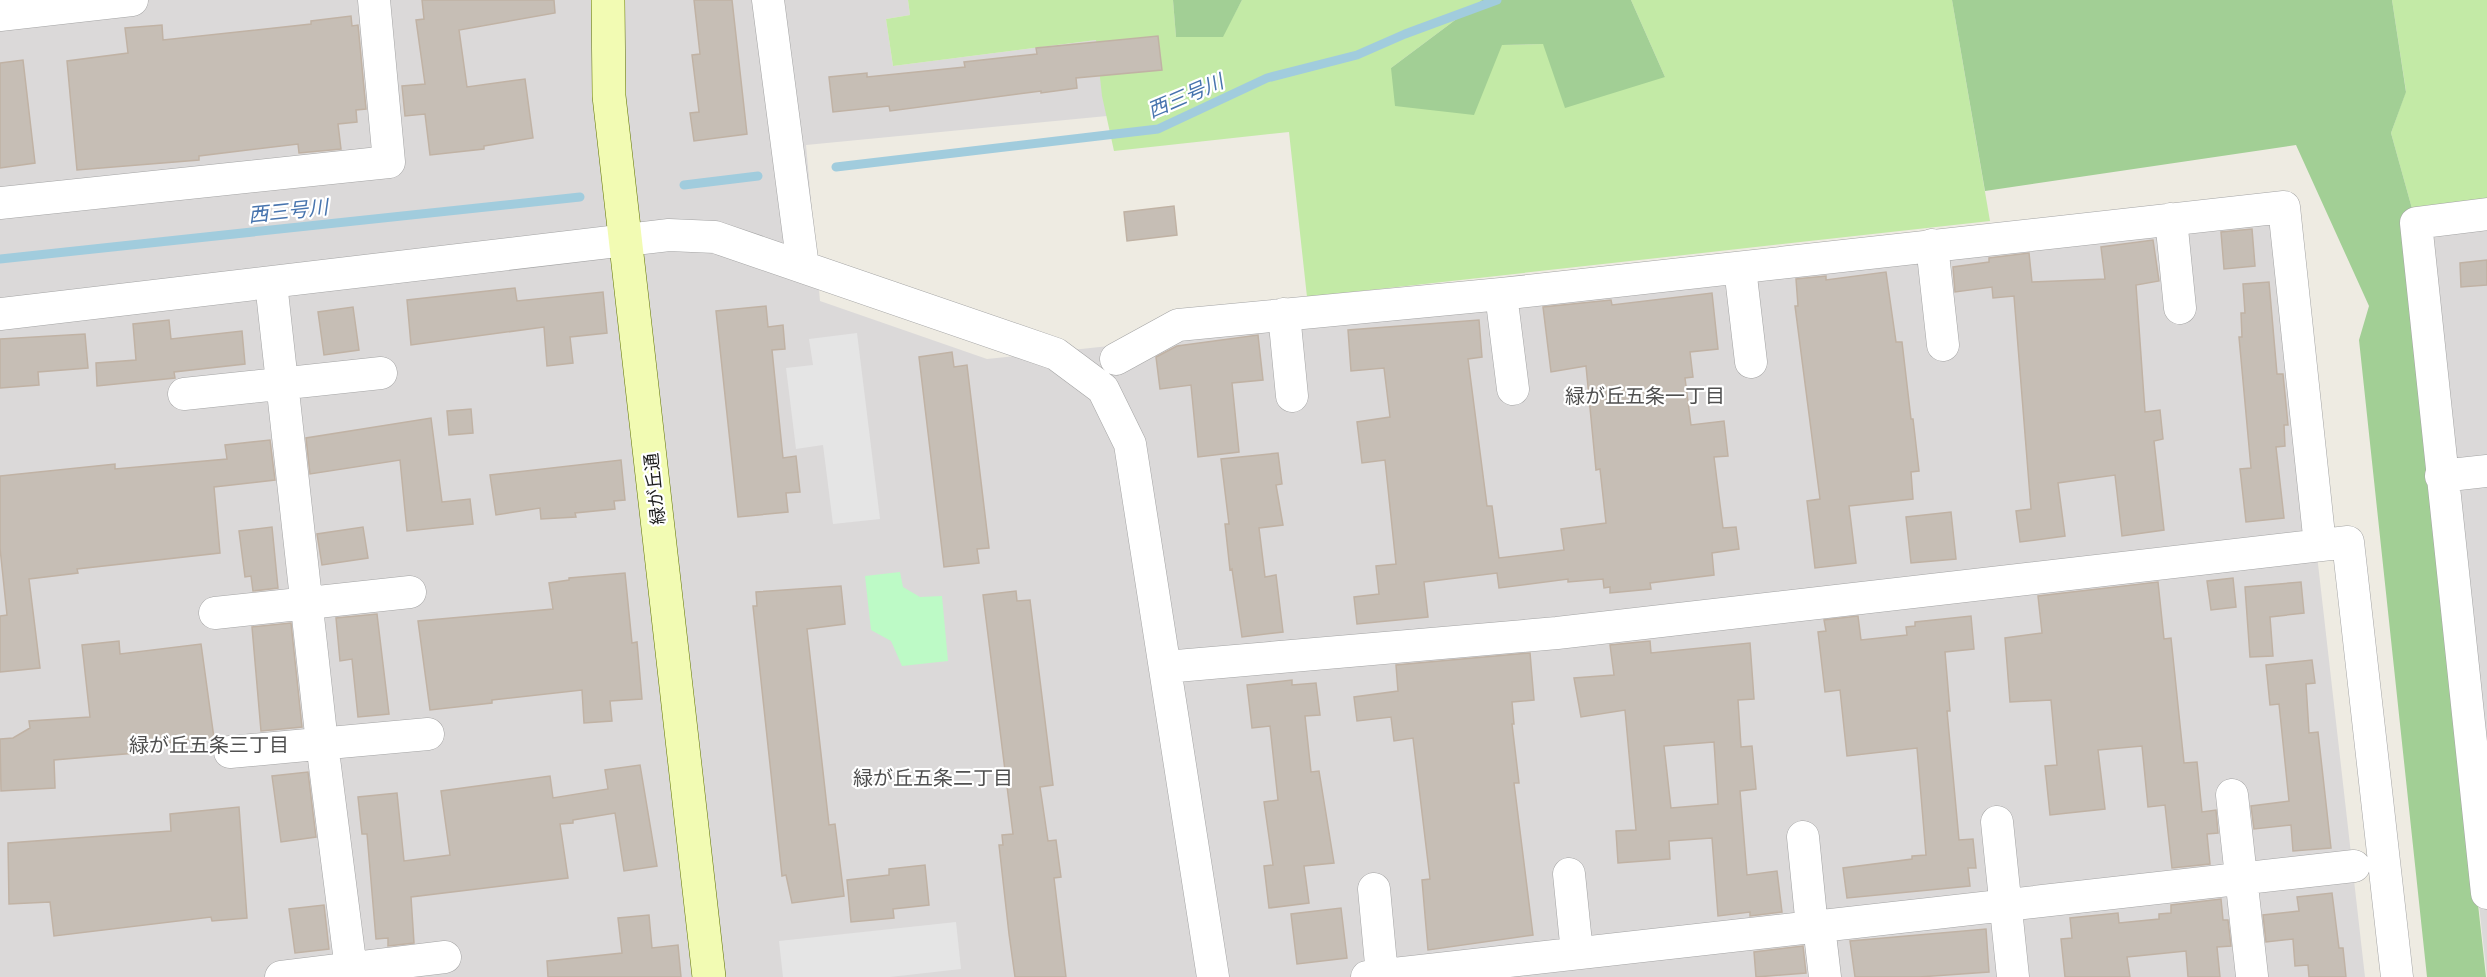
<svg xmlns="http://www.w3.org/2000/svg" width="2487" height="977" viewBox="0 0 2487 977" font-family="Commissioner,'Noto Sans JP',sans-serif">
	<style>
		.residential { fill: #dbd9d9 }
		.grass { fill: #c3eaa6 }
		.forest { fill: #a2cf95 }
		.park { fill: #bdfac6 }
		.parking { fill: #e5e5e5 }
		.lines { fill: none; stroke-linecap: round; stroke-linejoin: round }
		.stream { stroke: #a1ccdd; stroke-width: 9 }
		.building { fill: #c6beb5; stroke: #c0b2a4; stroke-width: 1.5; fill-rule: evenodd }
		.street-casing { stroke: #a4a4a4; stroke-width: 33 }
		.secondary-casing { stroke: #617502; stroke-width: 34 }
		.street { stroke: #fff; stroke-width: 32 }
		.secondary { stroke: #f2fbb3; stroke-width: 33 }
		.labels { text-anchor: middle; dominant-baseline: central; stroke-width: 4.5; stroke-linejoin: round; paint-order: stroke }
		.street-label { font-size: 18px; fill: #1d1d1d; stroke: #fff }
		.water-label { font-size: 20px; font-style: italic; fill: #4774ae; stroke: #fff }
		.neighbourhood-label { font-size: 20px; fill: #505050; stroke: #fff }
	</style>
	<rect width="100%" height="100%" fill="#eeebe2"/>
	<path class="residential" d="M0,0H908L910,15L886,19L893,66L1096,40L1107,116L806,145L820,301L987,359L2279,221L2365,977H0Z
		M2487,219V977L2413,313L2416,223Z"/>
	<path class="grass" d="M908,0H1173L1176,37H1222L1242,0H1482L1391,68L1502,45L1543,44L1665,77L1631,0H1952L1990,221L1307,297L1289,132L1114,151L1102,96L1096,40L893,66L886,19L910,15Z
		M2392,0H2487V214L2416,223L2391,133L2406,91Z"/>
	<path class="forest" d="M1173,0H1242L1223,37H1176Z
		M1482,0H1631L1665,77L1565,108L1543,44L1502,45L1474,115L1395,106L1391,68Z
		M1952,0H2392L2406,92L2391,133L2416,223L2413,313L2486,977H2427L2359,340L2369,306L2296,145L1985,191Z"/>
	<path class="park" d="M900,572L903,587L920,597L942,596L948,661L902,666L891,641L871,630L865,576Z"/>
	<path class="parking" d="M857,333L880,519L833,524L823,445L796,449L786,368L813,365L809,339Z
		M956,922L961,969L890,977H783L779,941Z"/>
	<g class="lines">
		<path class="stream" d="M836,167L1158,129L1267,78L1357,55L1405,34L1497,0
			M684,185L758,176
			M0,259L580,197"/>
	</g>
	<path class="building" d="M422,0H554L555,13L459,30L467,87L525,79L533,138L484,146V149L430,155L425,114L405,116L402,86L425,84L416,20L424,19Z
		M694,0H732L747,134L694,141L690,113L699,112L692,55L700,54Z
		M351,16L352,26L358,25L366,109L356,110L357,122L338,124L341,149L299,153L298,144L199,156V160L77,170L67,61L128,53L125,28L162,25L163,40L311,24V21Z
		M1158,36L1162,70L1076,78L1077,88L1041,93V91L890,111L889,106L833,112L829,77L867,73V77L965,67L964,62L1037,54L1036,48Z
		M23,60L35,163L0,168V63Z
		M1174,206L1177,235L1127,241L1124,212Z
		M2252,229L2255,266L2224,269L2221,232Z
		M2153,240L2159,281L2136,285L2145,412L2160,410L2163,439L2154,441L2164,530L2122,536L2115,475L2058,483L2065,536L2020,542L2016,511L2031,509L2014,296L1993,298L1992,287L1955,292L1953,267L1989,262V258L2029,253L2032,282L2105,279L2101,247Z
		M2487,260V285L2461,287L2460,263Z
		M1886,272L1896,342H1902L1911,419H1913L1919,471L1911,472L1913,499L1849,506L1856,563L1815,568L1807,501L1820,499L1795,306H1798L1796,279L1826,276V280Z
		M2269,282L2277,374H2283L2288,425H2284L2285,446L2276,447L2284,518L2246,522L2240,469L2251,468L2239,337H2242L2241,313H2245L2243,284Z
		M515,288L517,301L603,292L607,333L570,337L573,363L547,366L544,327L411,345L407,300Z
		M1712,293L1718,349L1690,352L1693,377L1685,378L1691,425L1724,421L1728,456L1714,457L1723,528L1736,527L1739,549L1712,553L1714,575L1650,583L1651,589L1610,593V587L1604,588L1603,579L1568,582V579L1499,588L1497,573L1424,582L1428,617L1357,624L1354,597L1379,594L1376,566L1396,564L1385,460L1362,463L1357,422L1390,417L1384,368L1351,371L1348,330L1479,320L1482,357L1468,359L1487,506H1492L1499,558L1564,550L1561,529L1606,523L1600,469L1596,470L1586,366L1551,372L1543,307L1611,300L1612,305Z
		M766,306L768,327L783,325L785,349L772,350L783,458L796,456L800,492L786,493L788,512L738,517L716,311Z
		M353,307L359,350L324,355L318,312Z
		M169,320L171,339L242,331L245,364L174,372L175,378L97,386L96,363L136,360L133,324Z
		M85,334L88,368L38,372L39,385L0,388V339Z
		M1258,335L1263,380L1232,383L1239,452L1198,457L1191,385L1160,389L1156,357L1177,346Z
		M952,352L954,367L967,365L989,548L977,549L979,563L944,567L919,357Z
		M471,409L473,433L449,435L447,411Z
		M431,418L442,502L470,499L473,524L407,531L400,460L310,474L306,438Z
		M270,440L275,480L214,487L220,553L77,569L78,573L29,579L40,668L0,672V616L7,615L0,548V476L115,464V469L227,459L225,445Z
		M1278,453L1282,484L1276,485L1283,525L1259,528L1265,577L1276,575L1283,632L1242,637L1232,569L1230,570L1225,524H1229L1221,459Z
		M621,460L625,500L614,501L615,509L575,513L576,517L541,519L540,508L496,515L490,475Z
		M1951,512L1956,559L1911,563L1906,517Z
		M272,527L278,588L253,591L251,576L245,577L239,531Z
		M363,527L368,558L322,565L317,534Z
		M625,573L632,643L637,642L642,699L610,701L612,721L584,723L582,690L492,700V703L430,710L418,621L553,609L549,583L569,580V578Z
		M2233,578L2236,607L2211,610L2207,581Z
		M2158,582L2164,639L2171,638L2184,763L2197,762L2202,812L2216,810L2218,833L2207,834L2210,864L2172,868L2165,805L2148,807L2142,746L2098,750L2105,809L2050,815L2045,766L2057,765L2051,700L2010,702L2005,638L2042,633L2038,596Z
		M2301,582L2304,613L2270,617L2273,656L2250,657L2245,587Z
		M841,586L845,624L807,629L829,825L835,824L844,896L792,903L786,875L782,876L753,606H757L756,592Z
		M1016,591L1017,601L1030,600L1053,785L1040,787L1048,841L1056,840L1061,877L1054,878L1066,977H1015L1009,934L999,845H1003L1002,835L1013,834L983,595Z
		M377,614L389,714L358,717L352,659L340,661L336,618Z
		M1858,616L1861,640L1907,635L1906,627L1915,626V622L1971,616L1974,649L1945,652L1950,711H1947L1959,840L1973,839L1976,868H1968L1970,886L1847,898L1843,868L1912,859V856L1926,855L1917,748L1847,756L1840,690L1825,692L1818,632L1826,631L1824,620Z
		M291,623L302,727L261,731L252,627Z
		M119,641L120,654L201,644L214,738L135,746L136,753L54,760L55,788L1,791L0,739L13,738L30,728L29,721L90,717L82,645Z
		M1650,641L1651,653L1750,643L1754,699L1738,700L1741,747L1752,746L1756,789L1740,791L1747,875L1777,871L1782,912L1750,916V912L1718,916L1712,838L1669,841L1670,859L1618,863L1616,831L1636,830L1625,710L1581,717L1574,678L1614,675L1610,645ZM1714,742L1718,804L1671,808L1664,746Z
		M1530,653L1534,700L1512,702L1514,724H1512L1519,783H1514L1533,935L1428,950L1422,880L1430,879L1413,738L1394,741L1391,717L1357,721L1354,697L1398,691L1396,665Z
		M2312,660L2315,683L2306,684L2309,733L2318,732L2331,848L2293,851L2291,825L2254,829L2251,806L2289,801L2279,704L2270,705L2266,665Z
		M1292,680V685L1316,683L1320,715L1305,716L1311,772L1319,771L1334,863L1304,866L1309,903L1269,908L1264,866L1273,865L1264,802L1278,800L1270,726L1252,728L1247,685Z
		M640,765L657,866L624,871L615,813L573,820V823L560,824L568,878L411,897L414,943L388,946V938L376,939L367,834H362L358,797L397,793L404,861L450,855L441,791L550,776L553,798L608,789L605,770Z
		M308,772L316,837L281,842L272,776Z
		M239,807L247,918L212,921L211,917L54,936L50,902L9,904L8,843L171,831L170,814Z
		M925,865L929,905L893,909L894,918L851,922L847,880L889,875V869Z
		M2332,893L2339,948H2343L2346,977H2309L2308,965L2295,966L2293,939L2266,942L2263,915L2299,911L2297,897Z
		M2221,899L2223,920H2228L2231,946L2217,947L2220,977H2188L2186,951L2127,957L2130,977H2065L2061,939L2072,938L2070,918L2118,913L2119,923L2159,919V914L2171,913V905Z
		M324,905L329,949L295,953L289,909Z
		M1341,908L1347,958L1297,964L1291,914Z
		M649,915L652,948L678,945L681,977H548L547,961L622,953L618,918Z
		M1986,929L1989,972L1919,977H1855L1850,941Z
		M1803,946L1806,973L1756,977L1754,952Z"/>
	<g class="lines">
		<defs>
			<path id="street" d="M768,0L803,267
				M0,15L132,0
				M0,203L389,162L374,0
				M2487,214L2416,223L2487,893
				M2171,219L2180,308
				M1932,245L1943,345
				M1740,268L1751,362
				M271,283L322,743L352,977
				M1501,294L1513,389
				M0,314L669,235L715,237L1056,354L1103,389L1130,444L1213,977
				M1284,314L1292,396
				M1116,359L1178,325L1501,294L2284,207L2320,545
				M184,394L381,373
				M2441,476L2487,471
				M215,613L410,592
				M1165,667L1557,633L2348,542L2397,977
				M230,752L428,734
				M2232,795L2252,976
				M1997,822L2013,977
				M1803,837L1812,927
				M1569,874L1577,953
				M1374,889L1382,975
				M1819,926L1825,977
				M281,977L445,957
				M1367,977L2354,866"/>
			<path id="secondary" d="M608,0L609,96L709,977"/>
		</defs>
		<use href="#street" class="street-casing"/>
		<use href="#secondary" class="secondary-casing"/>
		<use href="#street" class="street"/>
		<use href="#secondary" class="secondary"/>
	</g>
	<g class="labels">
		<g class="street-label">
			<text transform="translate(654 489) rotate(-96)">緑が丘通</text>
		</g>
		<g class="water-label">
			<text transform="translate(1185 95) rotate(-23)">西三号川</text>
			<text transform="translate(288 210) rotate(-6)">西三号川</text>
		</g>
		<g class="neighbourhood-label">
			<text x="1645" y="395">緑が丘五条一丁目</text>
			<text x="209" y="744">緑が丘五条三丁目</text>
			<text x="933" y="777">緑が丘五条二丁目</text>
		</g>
	</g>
</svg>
